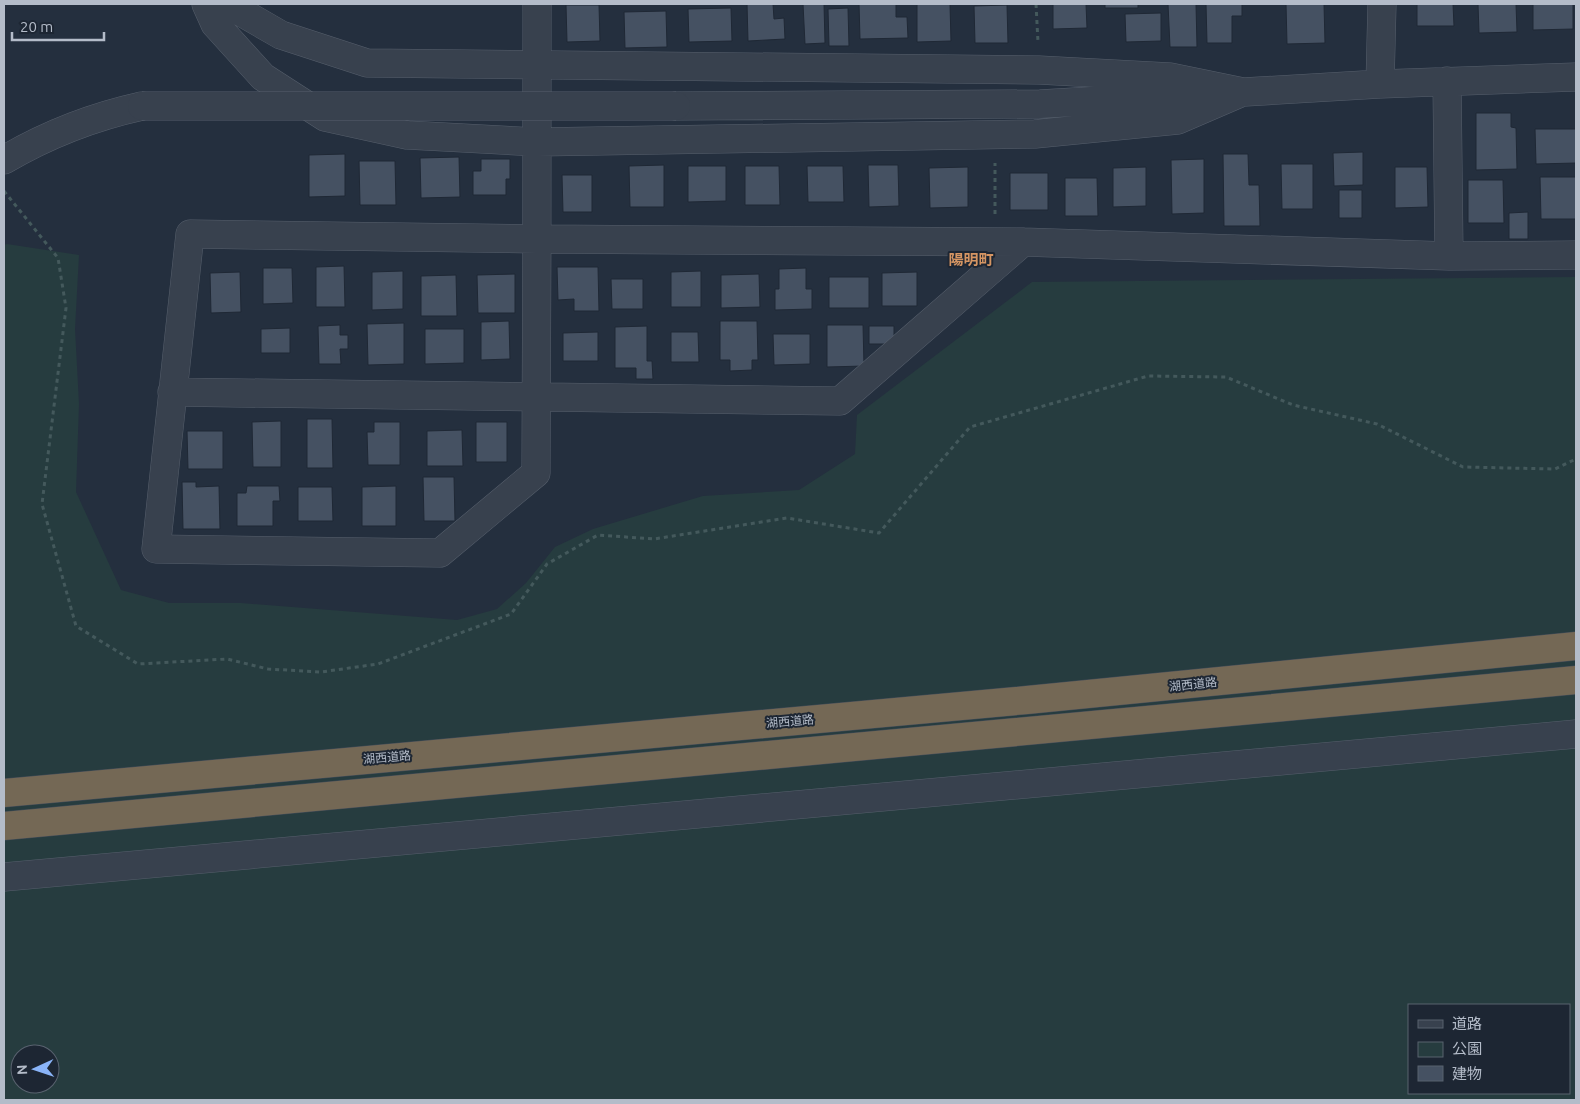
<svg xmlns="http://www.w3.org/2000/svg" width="1580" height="1104" viewBox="0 0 1580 1104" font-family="Ubuntu,'Noto Sans JP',sans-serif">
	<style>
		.green { fill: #263c3f; fill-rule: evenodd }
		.building { fill: #455162; stroke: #1f2835 }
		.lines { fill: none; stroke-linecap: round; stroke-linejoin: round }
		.minor-casing { stroke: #565f6c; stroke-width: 29 }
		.highway-casing { stroke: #434c59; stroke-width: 29 }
		.path { stroke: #44595c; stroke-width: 3; stroke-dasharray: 4 4; stroke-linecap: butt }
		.minor { stroke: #38414e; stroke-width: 28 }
		.highway { stroke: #746855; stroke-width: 28 }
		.minor-bridge-casing { stroke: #565f6c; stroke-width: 29; stroke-linecap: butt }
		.minor-bridge { stroke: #38414e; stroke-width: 28 }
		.labels { text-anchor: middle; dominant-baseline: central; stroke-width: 4; stroke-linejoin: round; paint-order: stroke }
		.street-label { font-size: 12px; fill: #b4bcc9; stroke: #1d2633 }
		.quarter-label { font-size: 15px; font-weight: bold; fill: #d59563; stroke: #1d2633 }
	</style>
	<rect width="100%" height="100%" fill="#242f3e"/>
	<path class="green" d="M7,244L79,255L75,329L79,404L76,492L121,590L169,603H241L457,620L497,609L526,583L555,547L593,529L703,496L799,490L855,454L857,415L1032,282L1576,277V1100H4V245ZM1409,1005H1569V1093H1409ZM20,1054H50V1084H20Z"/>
	<path class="building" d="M747,4H773L774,19L784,18L785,39L748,41Z
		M803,4H824L825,43L805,44Z
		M859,4H896V17H907L908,38L860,39Z
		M917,4H950L951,41L917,42Z
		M1053,4H1086L1087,28L1053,29Z
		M1105,4H1138V8H1105Z
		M1168,4H1196L1197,47H1170Z
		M1206,4H1242V16H1232V43H1207Z
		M1286,4H1324L1325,43L1287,44Z
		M1417,4H1453L1454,26H1417Z
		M1478,4H1516L1517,32L1479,33Z
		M1533,4H1573V29L1533,30Z
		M566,5H599L600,41L567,42Z
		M1007,5L1008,43H975L974,6Z
		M731,8L732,41L689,42L688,9Z
		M848,8L849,46H829L828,9Z
		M666,11L667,47L625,48L624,12Z
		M1161,13V41L1126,42L1125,14Z
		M1476,113H1511V127L1516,128L1517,169L1476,170Z
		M1535,129H1576V163L1536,164Z
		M1363,152V185L1334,186L1333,153Z
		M345,154V196L309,197V155Z
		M1223,154H1248L1249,185H1259L1260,226H1224Z
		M459,157L460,197L421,198L420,158Z
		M481,159H510V179H506V195H473V171H481Z
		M1204,159V213L1172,214L1171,160Z
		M359,161H395L396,205H360Z
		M1281,164H1313V209H1282Z
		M664,165V207H630L629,166Z
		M868,165H898L899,206L869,207Z
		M688,166H726V201L688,202Z
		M745,166H779L780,205H745Z
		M807,166H843L844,202H808Z
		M968,167V207L930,208L929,168Z
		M1146,167V206L1113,207V168Z
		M1395,167H1427L1428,207L1395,208Z
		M1010,173H1048V210H1010Z
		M562,175H592V212H563Z
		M1540,177H1576V219H1541Z
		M1065,178H1097L1098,216H1065Z
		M1468,180H1503L1504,223H1468Z
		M1339,190H1362V218H1339Z
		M1528,212V239H1509V213Z
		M344,266L345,307H316V267Z
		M557,267H598L599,311H574V299L558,300Z
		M263,268H292L293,303L263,304Z
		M806,268V289H812V309L775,310V289H779V269Z
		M403,271V309L372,310V272Z
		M701,271V307H671V272Z
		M240,272L241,312L211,313L210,273Z
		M917,272V306H882V273Z
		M515,274V313H478L477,275Z
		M759,274L760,307L721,308V275Z
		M456,275L457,316H421V276Z
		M829,277H869V308H829Z
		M611,279H643V309H612Z
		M509,321L510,359L481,360V322Z
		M720,321H757L758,360H752V370L730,371V360H720Z
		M404,323V364L368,365L367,324Z
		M340,325V335H348V349H340L341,364H319L318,326Z
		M827,325H863L864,366L827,367Z
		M647,326V361H652L653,379H636V368H615V327Z
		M869,326H894V344H869Z
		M290,328V353H261V329Z
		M425,329H464V363L425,364Z
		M598,332V361H563V333Z
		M671,332H698L699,362H671Z
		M773,334H810V364L774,365Z
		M307,419H332L333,468H307Z
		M281,421V467H253L252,422Z
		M374,422H400V465H368L367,432H374Z
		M476,422H507V462H476Z
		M462,430L463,466H427V431Z
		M187,431H223V469H188Z
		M423,477H454L455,521H424Z
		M182,482H196V487L219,486L220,529H183Z
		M247,486H279L280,501H273V526H237V493H246Z
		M396,486V526H362V487Z
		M298,487H332L333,521H298Z"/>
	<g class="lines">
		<defs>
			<path id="minor" d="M206,4L215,24L263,77L325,117L407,135L537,142L1035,134L1178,120L1243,92
				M227,4L281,35L367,63L1039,70L1170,77L1243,92
				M537,4C537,160 537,317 536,473L440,553L156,549L190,234L537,239L1023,242L1449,256L1576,255
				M1447,81L1449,256
				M1380,84L1382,4
				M676,106L1040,104L1380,84L1576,77
				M4,160C48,134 92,117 142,106
				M172,392L840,401L1023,242
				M4,877L1576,734"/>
			<path id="highway" d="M4,793L1027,700L1576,646
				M4,826L1576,680"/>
		</defs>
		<use href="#minor" class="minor-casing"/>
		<use href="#highway" class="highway-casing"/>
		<path class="path" d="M1036,4L1038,42
			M4,191L58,258L66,308L42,504L76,626L138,664L227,659L268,669L321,672L378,664L511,614L547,564L598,535L654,539L787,518L879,533L970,427L1148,376L1226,377L1293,405L1377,424L1463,467L1555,469L1576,459
			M995,214V163"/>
		<use href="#minor" class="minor"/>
		<use href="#highway" class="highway"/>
		<defs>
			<path id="minor-bridge" d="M142,106H676"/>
		</defs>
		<use href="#minor-bridge" class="minor-bridge-casing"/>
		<use href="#minor-bridge" class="minor-bridge"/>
	</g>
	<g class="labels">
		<g class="street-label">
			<text transform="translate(1193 684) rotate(-6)">湖西道路</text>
			<text transform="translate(790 721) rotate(-5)">湖西道路</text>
			<text transform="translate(387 757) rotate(-5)">湖西道路</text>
		</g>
		<g class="quarter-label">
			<text x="971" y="259">陽明町</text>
		</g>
	</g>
	<rect width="1580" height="1104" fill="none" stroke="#b4bcc9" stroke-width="10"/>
	<rect x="1408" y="1004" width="162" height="90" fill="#1d2633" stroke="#59626f"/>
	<rect x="1418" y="1020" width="25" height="8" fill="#38414e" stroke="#59626f"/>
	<text x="1452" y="1029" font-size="15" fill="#b4bcc9">道路</text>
	<rect x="1418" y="1042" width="25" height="15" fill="#263c3f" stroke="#59626f"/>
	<text x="1452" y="1054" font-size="15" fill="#b4bcc9">公園</text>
	<rect x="1418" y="1066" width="25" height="15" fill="#455162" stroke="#59626f"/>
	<text x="1452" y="1079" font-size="15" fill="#b4bcc9">建物</text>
	<g transform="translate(35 1069) rotate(267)"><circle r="24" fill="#1d2633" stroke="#59626f"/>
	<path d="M0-4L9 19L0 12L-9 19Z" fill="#8ab4f8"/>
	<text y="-8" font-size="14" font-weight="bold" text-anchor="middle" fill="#b4bcc9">N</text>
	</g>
	<path d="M12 32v8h92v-8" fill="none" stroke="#b4bcc9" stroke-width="2.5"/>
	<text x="20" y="32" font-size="15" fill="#b4bcc9" stroke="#1d2633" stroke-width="4" paint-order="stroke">20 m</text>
</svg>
